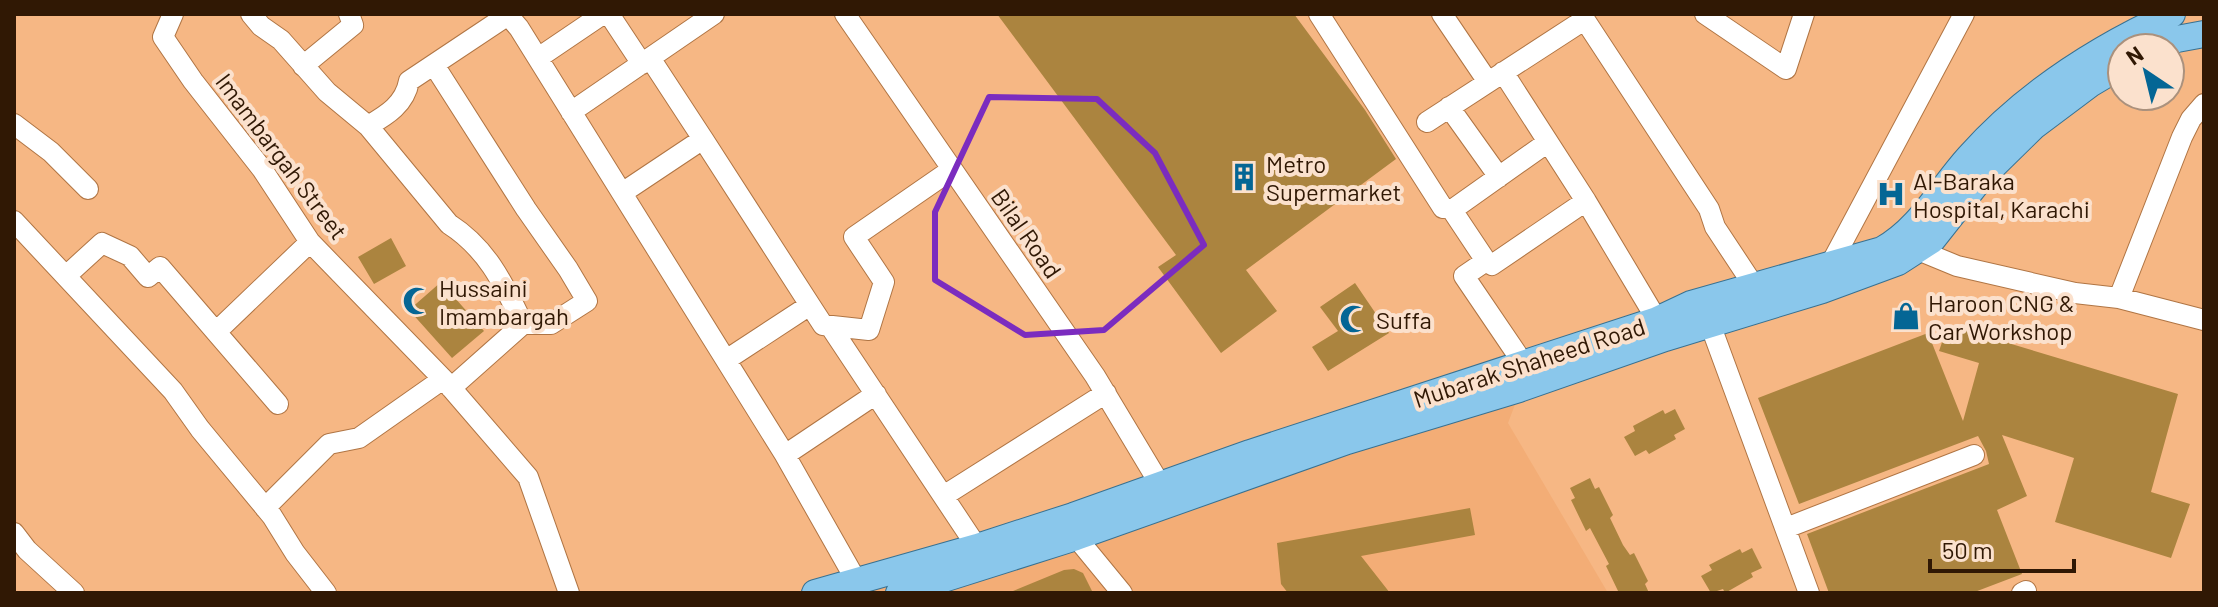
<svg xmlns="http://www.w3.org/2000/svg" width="2218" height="607" viewBox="0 0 2218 607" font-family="Barlow,sans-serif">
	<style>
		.built { fill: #f3ad76 }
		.building { fill: #ab843f }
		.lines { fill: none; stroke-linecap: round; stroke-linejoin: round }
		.minor-casing { stroke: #b07544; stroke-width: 22 }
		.major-casing { stroke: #387191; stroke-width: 28 }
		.minor { stroke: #fff; stroke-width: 20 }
		.major { stroke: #8ac7eb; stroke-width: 26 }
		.marked { fill: none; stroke: #7b2cbf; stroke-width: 6; stroke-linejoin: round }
		.labels { text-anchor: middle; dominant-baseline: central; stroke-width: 8; stroke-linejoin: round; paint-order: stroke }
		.street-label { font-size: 24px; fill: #301804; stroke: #fbe1cd }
		.poi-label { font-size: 24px; fill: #301804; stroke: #fbe1cd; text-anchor: start }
	</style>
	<rect width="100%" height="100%" fill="#f6b784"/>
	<path class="built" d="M1527,373L1508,423L1608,593H859Z"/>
	<path class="building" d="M997,14H1294L1365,110L1396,159L1246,270L1277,311L1221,353L1158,267L1176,255Z
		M391,238L406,266L374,284L358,257Z
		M441,282L484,331L452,358L409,310Z
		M1355,283L1389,333L1328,371L1312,347L1338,331L1320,307Z
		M1948,325L2178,394L2151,492L2190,504L2171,558L2055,522L2074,458L2002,435L2027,496L1997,510L2022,574L1972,593H1829L1807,534L1989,464L1986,451L1978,436L1799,504L1758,398L1928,333L1963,421L1979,363L1939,351Z
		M1675,409L1685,429L1674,435L1676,439L1649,454L1646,450L1635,456L1624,437L1635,431L1633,426L1663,410L1665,414Z
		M1590,478L1595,489L1599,487L1613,515L1610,518L1623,545L1630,555L1634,553L1648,581L1645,584L1649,593H1619L1606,566L1609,564L1590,528L1586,531L1571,500L1575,498L1570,488Z
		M1470,508L1475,535L1361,556L1390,593H1288L1281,584L1277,543Z
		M1752,548L1762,568L1751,573L1753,577L1725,593L1723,589L1711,593L1701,576L1712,570L1709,565L1740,549L1742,553Z
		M1074,569L1083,573L1093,593H1008L1064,570Z"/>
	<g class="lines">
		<defs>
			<path id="minor" d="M173,14L163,37L193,81L262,169L310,242L446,382L528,477L569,593
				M251,14L261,26L281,40L327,92L368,126L449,224C488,249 504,285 523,324
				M507,14L519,28L785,455L857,582
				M609,14L642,64
				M845,14L1095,376L1161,486
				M1319,14L1443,208
				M1442,14L1488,82
				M1581,14L1709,209L1715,227L1754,286
				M1705,14L1786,69L1804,14
				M538,58L603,14
				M650,58L703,139
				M434,65L526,209L568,269L587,301L551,324H523L451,388
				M303,66L353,25L349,14
				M1503,72L1586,201L1657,320
				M1449,107L1499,177
				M571,112L714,14
				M1427,122L1584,20
				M14,124L51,152L88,189
				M368,126C387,115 405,104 409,81L508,15
				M622,193L703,139L810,305
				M14,221L173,391L200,429L272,516L295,553L326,593
				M1906,245L1957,266L2075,293L2119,298L2204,320
				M1486,261L1492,265L1586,201
				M1827,271L1964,14
				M66,276L102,243L130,256L148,277L160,267L278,404
				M2119,298L2182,137L2191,119L2204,104
				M1710,324L1809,593
				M830,326L977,547
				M216,332L310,242
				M726,360L810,305L823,325L869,330L884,282L854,237L951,170
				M1523,363L1464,276L1486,261L1452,210L1548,142
				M785,455L876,394
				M945,495L1106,393
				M265,508L329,444L359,438L443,379
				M1786,528L1974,455
				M14,533L27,550L74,593
				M1076,537L1122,593
				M2022,593L2026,591"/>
			<path id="major" d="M2153,48L2177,39L2204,34
				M815,593L977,547L1073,516L1250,453L1657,320L1691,304L1882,250C1920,229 1940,189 1969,157C2025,94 2095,49 2172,14
				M899,593L1076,537L1347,441L1519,389L1665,338L1822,290L1898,262L1932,240L1981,178L2034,126L2090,84L2122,65"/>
		</defs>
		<use href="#minor" class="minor-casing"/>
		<use href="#major" class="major-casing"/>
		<use href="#minor" class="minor"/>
		<use href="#major" class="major"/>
	</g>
	<path class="marked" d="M989,97L1097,99L1155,153L1204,245L1104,330L1025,335L935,280V212Z"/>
	<defs>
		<symbol id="building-bare" viewBox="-9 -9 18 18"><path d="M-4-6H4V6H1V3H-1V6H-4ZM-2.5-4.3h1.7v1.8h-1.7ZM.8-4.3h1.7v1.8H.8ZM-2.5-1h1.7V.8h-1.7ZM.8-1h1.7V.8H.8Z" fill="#046695" stroke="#fbe1cd" stroke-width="2.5" paint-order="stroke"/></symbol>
		<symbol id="hospital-bare" viewBox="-9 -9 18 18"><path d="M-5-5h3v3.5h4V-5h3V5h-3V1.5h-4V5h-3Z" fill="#046695" stroke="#fbe1cd" stroke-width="2.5" paint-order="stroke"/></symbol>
		<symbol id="mosque-bare" viewBox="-9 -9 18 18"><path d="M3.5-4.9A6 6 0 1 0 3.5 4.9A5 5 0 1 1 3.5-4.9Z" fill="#046695" stroke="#fbe1cd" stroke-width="2.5" paint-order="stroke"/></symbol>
		<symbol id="shop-bare" viewBox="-9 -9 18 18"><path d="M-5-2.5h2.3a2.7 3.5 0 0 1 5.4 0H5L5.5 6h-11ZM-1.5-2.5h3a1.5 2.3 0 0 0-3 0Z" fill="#046695" stroke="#fbe1cd" stroke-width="2.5" paint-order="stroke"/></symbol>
	</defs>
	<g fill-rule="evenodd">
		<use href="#building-bare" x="1224" y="157" width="40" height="40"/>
		<use href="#hospital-bare" x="1871" y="174" width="40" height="40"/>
		<use href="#mosque-bare" x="397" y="281" width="40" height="40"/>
		<use href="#shop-bare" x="1886" y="296" width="40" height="40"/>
		<use href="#mosque-bare" x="1334" y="299" width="40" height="40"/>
	</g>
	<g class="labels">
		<g class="street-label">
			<text transform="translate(282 156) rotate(53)">Imambargah Street</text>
			<text transform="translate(1027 233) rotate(55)">Bilal Road</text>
			<text transform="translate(1529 362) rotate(-18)">Mubarak Shaheed Road</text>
		</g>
		<g class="poi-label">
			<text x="1266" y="163">Metro<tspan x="1266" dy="28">Supermarket</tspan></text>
			<text x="1913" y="180">Al-Baraka<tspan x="1913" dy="28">Hospital, Karachi</tspan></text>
			<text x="439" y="287">Hussaini<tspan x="439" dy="28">Imambargah</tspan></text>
			<text x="1928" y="302">Haroon CNG &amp;<tspan x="1928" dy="28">Car Workshop</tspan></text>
			<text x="1376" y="319">Suffa</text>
		</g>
	</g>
	<rect width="2218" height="607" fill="none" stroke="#301804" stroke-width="32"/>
	<g transform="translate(2146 72) rotate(325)"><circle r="38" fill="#fbe1cd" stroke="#aa917d" stroke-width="2"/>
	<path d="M0-6L14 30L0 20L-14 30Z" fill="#046695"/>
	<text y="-12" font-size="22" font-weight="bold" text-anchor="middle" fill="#301804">N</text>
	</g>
	<path d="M1930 559v12h144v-12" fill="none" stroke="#301804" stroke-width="4"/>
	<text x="1942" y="559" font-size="24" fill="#301804" stroke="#fbe1cd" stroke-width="6" paint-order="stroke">50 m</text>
</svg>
